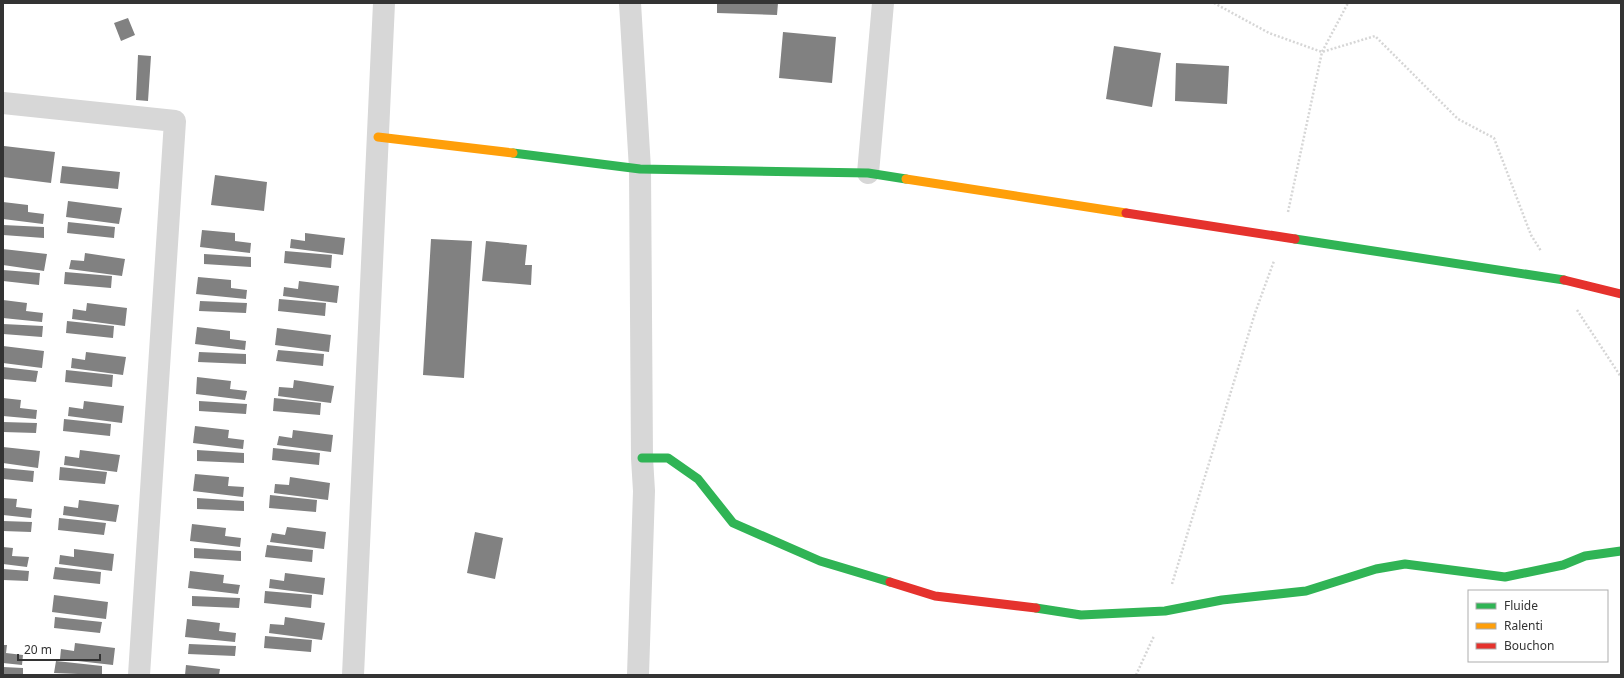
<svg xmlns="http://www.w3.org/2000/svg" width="1624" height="678" viewBox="0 0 1624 678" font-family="'Noto Sans',sans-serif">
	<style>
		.building { fill: #818181 }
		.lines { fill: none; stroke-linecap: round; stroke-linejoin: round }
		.path { stroke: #d6d6d6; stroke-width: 2.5; stroke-dasharray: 2 2; stroke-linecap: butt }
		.street { stroke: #d7d7d7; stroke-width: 22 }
		.fast { stroke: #30b455; stroke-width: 9 }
		.slow { stroke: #ff9f0a; stroke-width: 9 }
		.jam { stroke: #e5322d; stroke-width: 9 }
	</style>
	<rect width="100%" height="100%" fill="#fff"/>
	<path class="building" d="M717,3H778L777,15L717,13Z
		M128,18L135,35L121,41L114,23Z
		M783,32L836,37L832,83L779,78Z
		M1114,46L1161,53L1152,107L1106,99Z
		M138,55L151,56L148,101L136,100Z
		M1176,63L1229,66L1227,104L1175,101Z
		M4,146L55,152L51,183L3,177Z
		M62,166L120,172L118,189L60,183Z
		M215,175L267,182L264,211L211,205Z
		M68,201L122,208L119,224L66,217Z
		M3,202L28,205V212L44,214L43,224L3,219Z
		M68,222L115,227L114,238L67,233Z
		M3,225L44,227V238L3,235Z
		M202,230L235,233V241L251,243L250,253L200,247Z
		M305,233L345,238L343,255L290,248L291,239L305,241Z
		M431,239L472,241L464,378L423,375Z
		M486,241L527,245L525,265H532L531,285L482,281Z
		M3,249L47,254L44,271L3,265Z
		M285,251L332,255L331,268L284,263Z
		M85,253L125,259L122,276L69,269L71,260L84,261Z
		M204,254L251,257V267L204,264Z
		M3,270L40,273L39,285L3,281Z
		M65,272L112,276L111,288L64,284Z
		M198,277L231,280V288L247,290L246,299L196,294Z
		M299,281L339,286L337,303L283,296L284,287L298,289Z
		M279,299L326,303L325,316L278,311Z
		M3,300L27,303L26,311L43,313L42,322L3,318Z
		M200,301L247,303L246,313L199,311Z
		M87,303L127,308L125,326L72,319L73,309L86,311Z
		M67,321L114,326L113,338L66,333Z
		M3,324L43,326L42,337L3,334Z
		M197,327L230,331V339L246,341L245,350L195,344Z
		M277,328L331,335L329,352L275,345Z
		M3,346L44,351L42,368L3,363Z
		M278,350L324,354L323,366L276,361Z
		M86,352L126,357L123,375L71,368L72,358L85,360Z
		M199,352L246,354V364L198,362Z
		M3,367L38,371L36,382L3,379Z
		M66,370L113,375L112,387L65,382Z
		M197,377L231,381L230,389L247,391L245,400L196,394Z
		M294,380L334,386L331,403L278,396L279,387L293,388Z
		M3,398L21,400L20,408L37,410L36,419L3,416Z
		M274,398L321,403L320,415L273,411Z
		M84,401L124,406L122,423L68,416L69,407L83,409Z
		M199,401L247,404L246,414L199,411Z
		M64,419L111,424L110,436L63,431Z
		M3,422L37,423L36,433L3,432Z
		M195,426L229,430L228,438L244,440L243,449L193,443Z
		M293,430L333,435L331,452L277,445L279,436L292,438Z
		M3,447L40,451L38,468L3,463Z
		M273,448L320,453L319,465L272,460Z
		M80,450L120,455L117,472L64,465L65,456L79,458Z
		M197,450L244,453V463L197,461Z
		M60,467L107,472L105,484L59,480Z
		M3,468L34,471L33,482L3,479Z
		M195,474L229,477L228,486L244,487L243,497L193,491Z
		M290,477L330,483L328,500L274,493L275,484L289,485Z
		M270,495L317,500L316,512L269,508Z
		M3,498L17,499L16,507L32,509L31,518L3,515Z
		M197,498L244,501V511L197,509Z
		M79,500L119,505L116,522L63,515L64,506L78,508Z
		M59,518L106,523L104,535L58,530Z
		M3,521L32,522L31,532L3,531Z
		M192,524L226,528L225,536L241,538L240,547L190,541Z
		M287,527L326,532L324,549L270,542L272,533L285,535Z
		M475,532L503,538L495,579L467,573Z
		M267,545L313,550L312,562L265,557Z
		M3,547L13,548L12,556L29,557L27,567L3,564Z
		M194,548L241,551V561L194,558Z
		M74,549L114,554L112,571L59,564L60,555L74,557Z
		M55,567L101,572L100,584L53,579Z
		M3,569L29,571L28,581L3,580Z
		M190,571L224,575L223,583L240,585L238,594L188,588Z
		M285,573L325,578L323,595L269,588L270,579L284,581Z
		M265,591L312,595L311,608L264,603Z
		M54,595L108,602L106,619L52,612Z
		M192,596L240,598L239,608L192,606Z
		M55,617L102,622L100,633L54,628Z
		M285,617L325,623L322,640L269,633L270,624L284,625Z
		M187,619L220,623L219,631L236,633L235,642L185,637Z
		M265,636L312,640L311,652L264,648Z
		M75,643L115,648L113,665L60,659L61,649L74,651Z
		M189,644L236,646L235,656L188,654Z
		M3,645H7L6,653L23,655L22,665L3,663Z
		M56,661L102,666V675L54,673Z
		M186,665L220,669L219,675H185Z
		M3,667L23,668V675H3Z"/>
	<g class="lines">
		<path class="path" d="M1214,3L1269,33L1322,52L1375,36L1458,119L1494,138L1531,235L1541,251
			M1288,212L1322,52L1348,3
			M1577,310L1621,377
			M1172,584L1255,313L1274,261
			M1136,675L1154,636"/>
		<path class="street" d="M630,3L640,169L642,458L644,491L638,675
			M3,103L175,121L139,675
			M868,173L883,3
			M353,675L384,3"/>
		<path class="fast" d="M513,153L640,169L868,173L906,179
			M1295,239L1564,280
			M642,458H668L698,479L733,523L820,561L890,582
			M1036,608L1081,615L1165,611L1222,600L1306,591L1376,569L1405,564L1505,577L1563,565L1585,556L1621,551"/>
		<path class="slow" d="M378,137L513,153
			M906,179L1126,213"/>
		<path class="jam" d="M1126,213L1295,239
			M1564,280L1621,294
			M890,582L935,596L1036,608"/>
	</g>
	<rect width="1624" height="678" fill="none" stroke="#333333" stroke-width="8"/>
	<rect x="1468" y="590" width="140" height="72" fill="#ffffff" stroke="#adadad"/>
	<rect x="1476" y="603" width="20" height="6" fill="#30b455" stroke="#adadad"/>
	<text x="1504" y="610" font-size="12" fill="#333333">Fluide</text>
	<rect x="1476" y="623" width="20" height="6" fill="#ff9f0a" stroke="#adadad"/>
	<text x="1504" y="630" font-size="12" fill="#333333">Ralenti</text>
	<rect x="1476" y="643" width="20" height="6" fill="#e5322d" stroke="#adadad"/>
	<text x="1504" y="650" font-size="12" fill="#333333">Bouchon</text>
	<path d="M18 654v6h82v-6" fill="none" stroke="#333333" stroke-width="2"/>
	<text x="24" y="654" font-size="12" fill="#333333" stroke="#ffffff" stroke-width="3" paint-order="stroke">20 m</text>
</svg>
